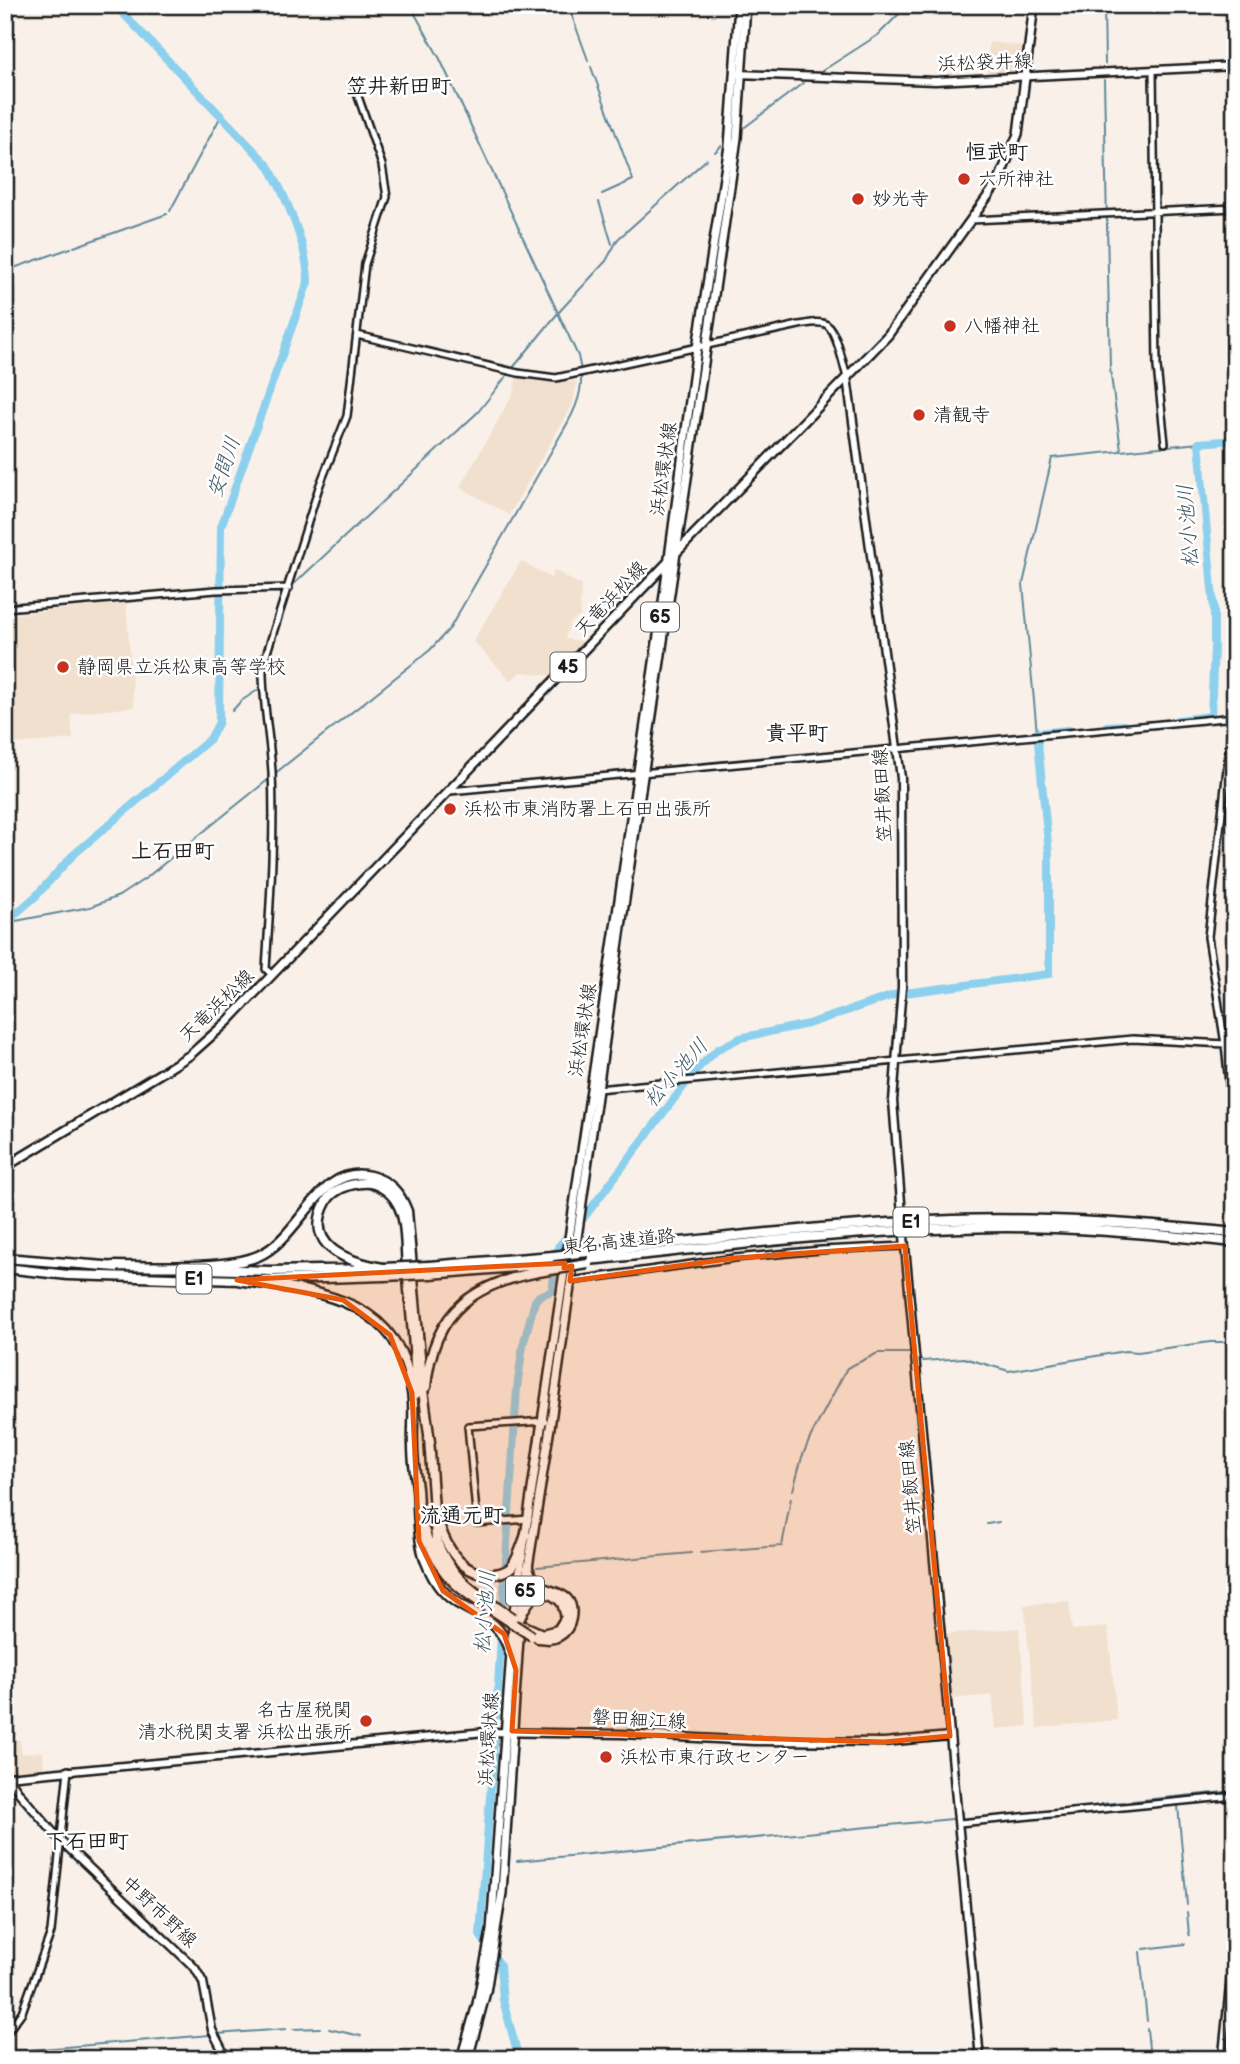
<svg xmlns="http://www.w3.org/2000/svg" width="1240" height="2064" viewBox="0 0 1240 2064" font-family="'Balsamiq Sans','Klee One',sans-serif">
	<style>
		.built { fill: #f1e0ce }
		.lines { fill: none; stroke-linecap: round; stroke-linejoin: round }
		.stream { stroke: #5f889a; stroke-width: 2 }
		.river { stroke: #8cd0ee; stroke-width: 8 }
		.tertiary-casing { stroke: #1c1c1c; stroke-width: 10 }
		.secondary-casing { stroke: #1c1c1c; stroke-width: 11 }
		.primary-casing { stroke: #1c1c1c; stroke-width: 12 }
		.motorway-casing { stroke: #1c1c1c; stroke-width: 13 }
		.tertiary { stroke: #fff; stroke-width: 5 }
		.secondary { stroke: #fff; stroke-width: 6 }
		.primary { stroke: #fff; stroke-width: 7 }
		.motorway { stroke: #fff; stroke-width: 8 }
		.motorway-bridge-casing { stroke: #1c1c1c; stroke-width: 13; stroke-linecap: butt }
		.motorway-bridge { stroke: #fff; stroke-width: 8 }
		.marked { fill: #e8590c; fill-opacity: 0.2; stroke: #e8590c; stroke-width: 5; stroke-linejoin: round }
		.poi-dot { fill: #c8321e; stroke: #fff; stroke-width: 2.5 }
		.labels { text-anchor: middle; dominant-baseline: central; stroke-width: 5; stroke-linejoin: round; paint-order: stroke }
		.shield { fill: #fff; stroke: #606060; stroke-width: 2 }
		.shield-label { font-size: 18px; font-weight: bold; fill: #1c1c1c }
		.street-label { font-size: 19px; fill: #1c1c1c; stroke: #fff }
		.poi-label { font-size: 19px; fill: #1c1c1c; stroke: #fff; text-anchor: start }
		.neighbourhood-label { font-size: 21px; font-weight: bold; fill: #1c1c1c; stroke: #fff }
		.water-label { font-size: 21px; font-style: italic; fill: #435b66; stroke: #fff }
	</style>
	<rect width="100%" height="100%" fill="#f9f1e9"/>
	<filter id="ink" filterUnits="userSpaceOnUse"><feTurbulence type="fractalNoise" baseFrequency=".0143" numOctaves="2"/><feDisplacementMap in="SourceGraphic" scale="14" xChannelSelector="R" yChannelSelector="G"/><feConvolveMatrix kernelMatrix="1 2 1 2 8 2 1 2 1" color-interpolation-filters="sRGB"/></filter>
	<g filter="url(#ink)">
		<path class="built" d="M989,42L1025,46L1022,71L1014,73L987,74Z
			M516,378L559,383L577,381L573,404L509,515L460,487L514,392Z
			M521,561L551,578L554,570L581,585L580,616L570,623L565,639L588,642L555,676L520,672L511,681L473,641Z
			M126,603L134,707L71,714L73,739L5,745V615Z
			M1069,1601L1072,1630L1108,1627L1117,1720L1037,1728L1024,1605Z
			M1019,1628L1028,1726L996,1729L992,1695L952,1699L945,1634Z
			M14,1740H20L22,1754L43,1751L44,1769L12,1772L7,1770L5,1753L15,1748Z"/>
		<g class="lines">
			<path class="stream" d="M568,5L588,60
				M1104,5L1105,64
				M591,67L633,180L602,194
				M822,71L878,35L908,5
				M1104,80L1110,368L1121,450
				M745,127L803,83
				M715,152L721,146
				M599,202L612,244
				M170,211L221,116
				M74,247L167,214
				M5,271L71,248
				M512,369L558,313L606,261L618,239L707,159
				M270,651L293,585L478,412L508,374
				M232,711L241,701L261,688
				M1037,733L1023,584L1052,458L1199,443
				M273,775L430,650L450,628L567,424C580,401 585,382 578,356L440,59L410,5
				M5,923L90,907L119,896L146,878L269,779
				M917,1356L923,1361L964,1358L1009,1371L1125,1351L1138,1352L1210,1342H1235
				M793,1490L802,1457L811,1436L847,1368L878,1353H912
				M987,1524L999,1522
				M700,1552L782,1546L791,1498
				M537,1567L691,1553
				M1132,1801L1235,1791
				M1178,1806L1187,1905
				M1045,1811L1100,1806L1101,1804L1124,1802
				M964,1819L1038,1812
				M517,1861L952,1819
				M1187,1912L1189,1935
				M1144,1949L1185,1944
				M1140,1952L1147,2021
				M293,2029L320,2028
				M329,2029L361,2036
				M1147,2029L1150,2059
				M217,2034L286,2029
				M5,2052L210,2035"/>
			<path class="river" d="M1235,300L1228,301L1230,371L1235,426
				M1214,643V611L1199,443L1235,440
				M1178,720L1211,716L1214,647
				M1107,726L1123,725
				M5,923L36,896L72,856L210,739L219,722L221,527L308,282C308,248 285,193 267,164L115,5
				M496,1716L517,1388L523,1345L535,1301L539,1296L552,1291L558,1247L586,1215L696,1070L718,1049L740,1038L808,1024L897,994L1049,974V853L1037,733L1068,730
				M494,1741L480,1935L500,1965L503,2000L519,2059"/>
			<defs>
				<path id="tertiary" d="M1153,71L1157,367L1165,443
					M971,220L1235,208
					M357,335L518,373L556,378L799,325C807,324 820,320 827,325C837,332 843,365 847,377
					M5,608L216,590L289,588
					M1235,698L1208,937L1225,1044L1235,1143
					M450,791L1235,717
					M272,975L266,969C270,904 275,837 272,772C270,736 262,701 263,665L319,487L347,416L365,264L387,197L382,165L353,82
					M597,1089L1133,1039L1225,1044
					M570,1281L735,1258L821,1250L905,1246
					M529,1519L477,1523L468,1426L545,1421
					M959,1823L1235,1796
					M5,2035L22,2012L51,1932L68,1770
					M1222,2059L1235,1932"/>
				<path id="secondary" d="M737,74L935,81L1235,66
					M847,377L901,778L902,987L893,1101L902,1215
					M904,1236L980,2059
					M5,1773L20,1794L60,1840L195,1968L203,1982L212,2030L227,2059
					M7,1777L485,1732L622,1734L754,1741L884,1742L950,1736"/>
				<path id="primary" d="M678,551L888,335L998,182L1018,134L1034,5
					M5,1167L166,1070L190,1055L227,1022L668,562
					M521,1612L551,1421L628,878L730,187L737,138L746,5
					M461,2059L477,2004L491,1931L514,1611L664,595L697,348L729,146L739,5
					M468,2059L486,1992L502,1893L520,1624"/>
				<path id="motorway" d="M588,1252C710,1239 831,1224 953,1220C1047,1217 1141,1224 1235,1233
					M5,1258L117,1267
					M588,1260C728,1246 866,1228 1007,1227C1083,1227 1159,1235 1235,1242
					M113,1266C152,1266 224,1270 258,1256C301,1238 319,1163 370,1176C390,1181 400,1193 407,1211L423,1390L430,1442
					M429,1266L553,1256
					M5,1268L68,1275L241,1280
					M383,1268C349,1262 302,1247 326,1202C332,1190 348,1184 362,1183C375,1181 391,1191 397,1203C407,1219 405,1247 407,1266C410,1308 416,1351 416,1394
					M204,1269L270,1271L369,1269
					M430,1274L551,1264
					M237,1280C315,1291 400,1296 412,1392C415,1410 412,1428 413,1446C413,1460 415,1474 417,1488C419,1513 417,1538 426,1562C430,1572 435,1582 442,1590C467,1618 497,1609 510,1653
					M264,1280L383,1276
					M426,1387C433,1308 477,1281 550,1270
					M429,1438L436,1539C447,1571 467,1588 495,1606
					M422,1523C437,1573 452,1585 495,1612
					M439,1524C447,1549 463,1577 494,1574C501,1573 509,1571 513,1565C519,1556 522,1544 526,1535
					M528,1568C530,1573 532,1579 536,1583C548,1595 576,1589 571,1618C570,1625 566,1632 559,1636C552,1640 546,1639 538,1638
					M520,1618C528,1598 543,1582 562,1603L566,1617L558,1630L542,1634L524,1626"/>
			</defs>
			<use href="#tertiary" class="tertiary-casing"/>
			<use href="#secondary" class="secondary-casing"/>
			<use href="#primary" class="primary-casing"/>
			<use href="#motorway" class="motorway-casing"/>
			<use href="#tertiary" class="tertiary"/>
			<use href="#secondary" class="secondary"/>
			<use href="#primary" class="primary"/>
			<use href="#motorway" class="motorway"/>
			<defs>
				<path id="motorway-bridge" d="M553,1256L588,1252
					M383,1268L429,1266
					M550,1270L588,1264
					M383,1276L430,1274
					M495,1606L513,1618
					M495,1612L532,1636"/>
			</defs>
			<use href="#motorway-bridge" class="motorway-bridge-casing"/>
			<use href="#motorway-bridge" class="motorway-bridge"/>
		</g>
	</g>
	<path class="marked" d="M905,1246L950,1736L884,1742L512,1731L516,1670L504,1634L443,1591L419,1541L412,1393L390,1335L343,1300L237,1280L565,1263L564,1268L572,1266L570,1281L735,1258Z"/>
	<g class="poi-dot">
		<circle cx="964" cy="179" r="7"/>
		<circle cx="858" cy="199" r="7"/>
		<circle cx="950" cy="326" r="7"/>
		<circle cx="919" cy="415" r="7"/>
		<circle cx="63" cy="667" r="7"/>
		<circle cx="450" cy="809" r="7"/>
		<circle cx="366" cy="1721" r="7"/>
		<circle cx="606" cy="1757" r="7"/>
	</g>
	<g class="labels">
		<g class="shield">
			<rect x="641" y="602.5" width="38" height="29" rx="5"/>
			<rect x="550.5" y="652.5" width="35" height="29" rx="5"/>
			<rect x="893.5" y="1207.5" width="35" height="29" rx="5"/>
			<rect x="176.5" y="1264.5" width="35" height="29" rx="5"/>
			<rect x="506" y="1576.5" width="38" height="29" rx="5"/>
		</g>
		<g class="shield-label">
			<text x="660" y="617">65</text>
			<text x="568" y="667">45</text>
			<text x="911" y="1222">E1</text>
			<text x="194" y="1279">E1</text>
			<text x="525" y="1591">65</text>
		</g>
		<g class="street-label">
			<text transform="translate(985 63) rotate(-2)">浜松袋井線</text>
			<text transform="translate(664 469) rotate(-82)">浜松環状線</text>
			<text transform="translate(611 599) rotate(-47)">天竜浜松線</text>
			<text transform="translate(883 795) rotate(-93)">笠井飯田線</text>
			<text transform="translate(217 1006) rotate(-44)">天竜浜松線</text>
			<text transform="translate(583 1030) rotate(-81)">浜松環状線</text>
			<text transform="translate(619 1242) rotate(-6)">東名高速道路</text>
			<text transform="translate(911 1487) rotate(-95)">笠井飯田線</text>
			<text transform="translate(639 1720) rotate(3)">磐田細江線</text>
			<text transform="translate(489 1739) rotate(-86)">浜松環状線</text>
			<text transform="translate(159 1912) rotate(43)">中野市野線</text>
		</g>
		<g class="poi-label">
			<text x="978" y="179">六所神社</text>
			<text x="872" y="199">妙光寺</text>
			<text x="964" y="326">八幡神社</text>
			<text x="933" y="415">清観寺</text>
			<text x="77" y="667">静岡県立浜松東高等学校</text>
			<text x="464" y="809">浜松市東消防署上石田出張所</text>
			<text x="352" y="1710" text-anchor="end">名古屋税関<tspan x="352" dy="22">清水税関支署 浜松出張所</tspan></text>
			<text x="620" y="1757">浜松市東行政センター</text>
		</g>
		<g class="neighbourhood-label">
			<text x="399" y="86">笠井新田町</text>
			<text x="997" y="152">恒武町</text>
			<text x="797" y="733">貴平町</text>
			<text x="173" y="851">上石田町</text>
			<text x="462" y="1515">流通元町</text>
			<text x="87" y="1841">下石田町</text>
		</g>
		<g class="water-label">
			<text transform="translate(224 467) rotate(-71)">安間川</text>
			<text transform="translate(1188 526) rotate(-94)">松小池川</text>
			<text transform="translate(676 1073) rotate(-48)">松小池川</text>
			<text transform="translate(485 1612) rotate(-86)">松小池川</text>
		</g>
	</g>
	<rect width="1240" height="2064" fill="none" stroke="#fff" stroke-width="28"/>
	<rect x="14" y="14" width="1212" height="2036" fill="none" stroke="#1c1c1c" stroke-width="2.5" filter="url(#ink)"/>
</svg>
